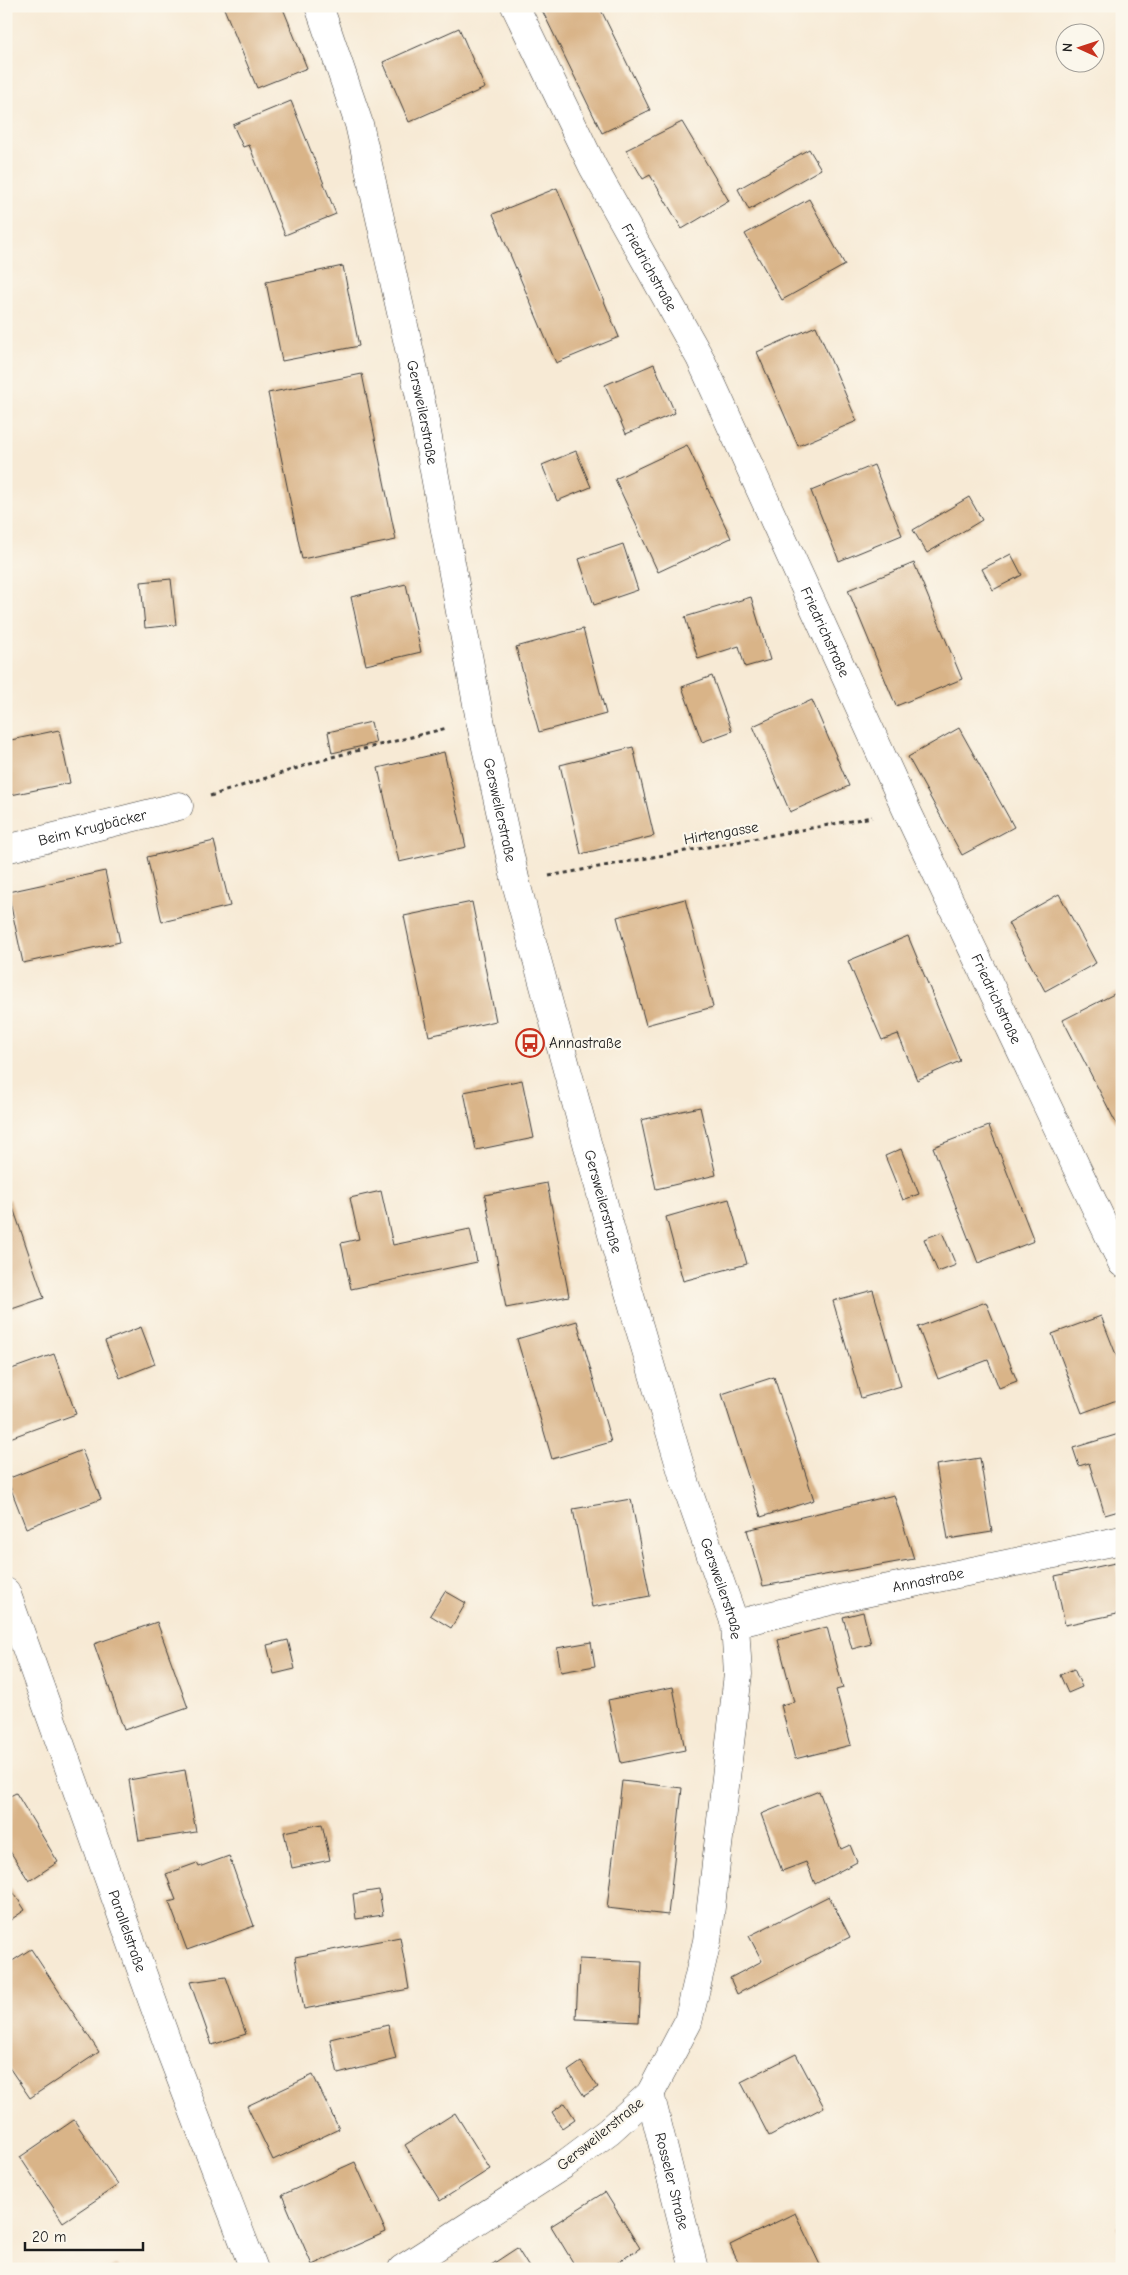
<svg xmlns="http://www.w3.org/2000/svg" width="1128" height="2275" viewBox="0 0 1128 2275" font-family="'Comic Neue',sans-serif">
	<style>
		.building { fill: #d9b488 }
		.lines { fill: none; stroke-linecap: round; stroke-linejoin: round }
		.street-casing { stroke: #3d3b38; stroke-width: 29 }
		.secondary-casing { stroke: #3d3b38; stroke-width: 29 }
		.path { stroke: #3d3b38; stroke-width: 3; stroke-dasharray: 4 4; stroke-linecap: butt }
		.street { stroke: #fff; stroke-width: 28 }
		.secondary { stroke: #fff; stroke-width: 28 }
		.labels { text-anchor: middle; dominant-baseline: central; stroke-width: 4.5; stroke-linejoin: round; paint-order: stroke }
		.street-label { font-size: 15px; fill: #1c1c1c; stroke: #fbf7ec }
		.poi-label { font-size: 15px; fill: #1c1c1c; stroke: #fbf7ec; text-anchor: start }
	</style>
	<rect width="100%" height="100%" fill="#fbf7ec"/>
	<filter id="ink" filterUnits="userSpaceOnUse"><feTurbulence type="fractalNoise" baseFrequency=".02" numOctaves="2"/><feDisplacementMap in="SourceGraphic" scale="10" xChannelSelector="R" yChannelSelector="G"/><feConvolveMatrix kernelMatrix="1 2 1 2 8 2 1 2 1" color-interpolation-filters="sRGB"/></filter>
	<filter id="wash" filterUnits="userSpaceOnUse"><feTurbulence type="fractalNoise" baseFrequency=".0096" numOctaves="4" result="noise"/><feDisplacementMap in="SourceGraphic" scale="20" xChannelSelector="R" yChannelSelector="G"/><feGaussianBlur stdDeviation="1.12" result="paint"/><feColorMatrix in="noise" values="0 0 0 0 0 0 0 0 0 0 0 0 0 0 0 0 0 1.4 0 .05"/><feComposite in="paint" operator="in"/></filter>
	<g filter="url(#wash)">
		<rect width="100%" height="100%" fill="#f7ead5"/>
		<g id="blocks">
			<path class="building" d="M223,6H282L307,68L257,88Z
				M540,6H599L650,110L602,133Z
				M459,28L485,88L409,122L383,62Z
				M291,101L336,214L285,235L249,145L243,147L233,125Z
				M682,122L729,201L682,229L650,175L643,179L626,150Z
				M809,149L821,169L749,210L738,189Z
				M557,188L619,337L556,363L493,214Z
				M809,199L845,265L782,300L745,234Z
				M343,266L359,346L282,361L266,282Z
				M816,326L857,421L798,446L757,352Z
				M654,364L675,413L626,434L605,385Z
				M362,374L396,540L302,559L268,393Z
				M687,445L731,538L658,572L615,479Z
				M576,451L591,487L557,501L542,465Z
				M874,465L902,535L839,561L811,491Z
				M969,497L982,520L927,553L913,530Z
				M623,544L638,590L594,605L579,559Z
				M1011,554L1022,575L993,590L982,569Z
				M914,563L962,679L896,706L848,590Z
				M171,579L176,625L145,628L141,582Z
				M406,584L421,652L366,665L351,597Z
				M751,597L770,660L745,667L739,646L698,659L685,617Z
				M583,629L606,714L539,732L516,647Z
				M712,676L732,731L702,742L682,687Z
				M812,700L849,786L790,812L753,726Z
				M371,722L376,743L332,753L328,732Z
				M959,728L1014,827L962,855L908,757Z
				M59,730L70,783L6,796V741Z
				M633,747L654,836L581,854L560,765Z
				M444,752L466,847L399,862L378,768Z
				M214,841L230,906L162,922L147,857Z
				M105,871L120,942L23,963L8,892Z
				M1059,894L1096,963L1045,991L1008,923Z
				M685,899L713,1007L646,1025L617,917Z
				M472,902L496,1021L429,1036L404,916Z
				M908,936L960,1061L917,1080L898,1034L882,1040L848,961Z
				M1122,990V1122L1117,1125L1063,1020Z
				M522,1080L534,1138L476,1150L464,1092Z
				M700,1107L716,1175L656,1189L641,1120Z
				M989,1126L1034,1241L978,1263L933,1147Z
				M901,1149L919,1194L903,1200L885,1156Z
				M547,1183L569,1296L506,1308L485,1195Z
				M381,1191L393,1245L470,1229L477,1262L351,1289L341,1243L359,1239L350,1198Z
				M10,1199L44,1298L6,1311V1200Z
				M729,1199L747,1264L683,1281L666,1217Z
				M942,1232L956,1265L938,1272L924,1239Z
				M873,1290L901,1386L861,1398L833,1301Z
				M986,1302L1017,1381L999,1388L988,1360L938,1379L918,1327Z
				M1101,1316L1122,1370V1398L1082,1413L1052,1334Z
				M577,1321L611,1442L552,1459L517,1339Z
				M141,1327L155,1364L120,1378L105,1341Z
				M54,1354L76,1414L7,1439L6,1371Z
				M774,1377L814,1500L761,1517L722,1394Z
				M1122,1433V1510L1105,1515L1089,1463L1079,1466L1073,1448Z
				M82,1450L101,1499L26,1528L7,1479Z
				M980,1458L992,1532L948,1539L936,1465Z
				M894,1495L914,1559L763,1586L747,1530Z
				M631,1499L650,1596L592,1607L573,1509Z
				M1115,1563L1122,1594V1613L1065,1625L1055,1576Z
				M445,1591L466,1603L451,1628L430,1615Z
				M863,1612L871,1644L852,1649L843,1617Z
				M157,1622L188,1708L124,1730L94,1644Z
				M827,1627L843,1688L836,1690L851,1745L795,1759L781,1705L794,1702L778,1640Z
				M288,1640L295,1669L274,1674L267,1645Z
				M591,1642L595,1666L561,1672L557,1648Z
				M1074,1669L1082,1687L1068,1693L1060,1675Z
				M673,1687L685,1750L621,1763L608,1700Z
				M185,1770L196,1832L139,1841L129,1780Z
				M622,1781L682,1788L668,1915L607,1908Z
				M819,1791L841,1849L850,1845L857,1862L815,1884L806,1862L782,1871L761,1814Z
				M16,1793L58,1862L29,1881L6,1845V1798Z
				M322,1824L330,1860L292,1868L284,1832Z
				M229,1856L254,1926L187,1950L169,1902L176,1900L166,1874L197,1863L199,1867Z
				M6,1881L25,1910L6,1923Z
				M379,1890L383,1915L356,1919L353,1894Z
				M829,1896L850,1937L737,1994L730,1978L762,1961L749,1936Z
				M400,1937L409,1989L304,2009L295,1957Z
				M31,1949L99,2052L30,2098L6,2063V1965Z
				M579,1959L642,1962L639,2022L576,2019Z
				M226,1977L246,2034L212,2045L190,1982Z
				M388,2025L396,2059L338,2074L330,2039Z
				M796,2054L824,2107L769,2136L741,2082Z
				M581,2062L598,2087L584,2096L568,2071Z
				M313,2075L339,2129L273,2160L247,2106Z
				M565,2103L575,2119L562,2128L552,2112Z
				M455,2113L490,2169L440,2201L405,2145Z
				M74,2120L118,2185L63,2222L20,2157Z
				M355,2162L386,2232L312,2265L282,2195Z
				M605,2192L640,2248L608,2269H577L551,2226Z
				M795,2213L822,2269H741L730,2245Z
				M1122,2224V2237L1117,2227Z
				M517,2248L530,2269H485Z
				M116,2264L119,2269H108Z"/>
		</g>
	</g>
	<g filter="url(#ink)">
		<use href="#blocks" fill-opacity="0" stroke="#3d3b38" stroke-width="1"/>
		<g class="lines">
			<defs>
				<g id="street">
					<path id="s1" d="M515,6L593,167L700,358L907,811L1122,1263"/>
					<path id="s2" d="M6,849L179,806"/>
					<path id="s3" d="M6,1592L171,2053L254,2269"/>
					<path id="s4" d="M735,1624L860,1594L1122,1540"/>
					<path id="s5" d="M650,2094L694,2269"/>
				</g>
				<g id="secondary">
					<path id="s6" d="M319,6L359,124L423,411L480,720L516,883L613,1238L683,1476L735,1624L738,1674L707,1941L688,2022L650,2094L609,2131L565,2164L402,2269"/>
				</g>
			</defs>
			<use href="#street" class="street-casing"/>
			<use href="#secondary" class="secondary-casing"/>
			<path class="path" d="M210,796L332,757L447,728
				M549,876L872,817"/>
			<use href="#street" class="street"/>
			<use href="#secondary" class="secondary"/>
		</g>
	</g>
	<defs>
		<symbol id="bus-ring" viewBox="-11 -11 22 22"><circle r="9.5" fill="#fbf7ec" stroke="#c8321e" stroke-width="1.5"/><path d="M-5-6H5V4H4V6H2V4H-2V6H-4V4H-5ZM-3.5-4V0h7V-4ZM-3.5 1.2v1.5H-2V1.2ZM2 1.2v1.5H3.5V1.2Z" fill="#c8321e"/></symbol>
	</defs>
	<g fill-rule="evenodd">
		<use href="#bus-ring" x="514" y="1027" width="32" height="32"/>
	</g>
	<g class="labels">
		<g class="street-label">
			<text stroke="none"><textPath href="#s1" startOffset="294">Friedrichstraße</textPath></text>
			<text stroke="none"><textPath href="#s6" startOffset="420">Gersweilerstraße</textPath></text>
			<text stroke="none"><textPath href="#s1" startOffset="699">Friedrichstraße</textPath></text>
			<text stroke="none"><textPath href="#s6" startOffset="825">Gersweilerstraße</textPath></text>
			<text stroke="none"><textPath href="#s2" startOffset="89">Beim Krugbäcker</textPath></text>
			<text transform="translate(721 833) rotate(-10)">Hirtengasse</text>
			<text stroke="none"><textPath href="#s1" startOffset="1104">Friedrichstraße</textPath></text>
			<text stroke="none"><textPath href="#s6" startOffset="1230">Gersweilerstraße</textPath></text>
			<text stroke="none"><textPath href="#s4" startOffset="198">Annastraße</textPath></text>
			<text stroke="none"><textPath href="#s6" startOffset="1635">Gersweilerstraße</textPath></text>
			<text stroke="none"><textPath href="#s3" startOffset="360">Parallelstraße</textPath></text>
			<text transform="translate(600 2134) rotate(-39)">Gersweilerstraße</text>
			<text stroke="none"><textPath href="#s5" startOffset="90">Rosseler Straße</textPath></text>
		</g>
		<g class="poi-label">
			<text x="549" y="1043">Annastraße</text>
		</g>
	</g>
	<rect width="1128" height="2275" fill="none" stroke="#fbf7ec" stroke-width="25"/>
	<g transform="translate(1080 48) rotate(273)"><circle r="24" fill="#fbf7ec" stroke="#a29f99"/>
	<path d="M0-4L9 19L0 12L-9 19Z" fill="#c8321e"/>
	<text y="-8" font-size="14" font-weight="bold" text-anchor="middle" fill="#1c1c1c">N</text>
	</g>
	<path d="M25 2242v8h118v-8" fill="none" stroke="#1c1c1c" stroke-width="2.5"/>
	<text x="32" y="2242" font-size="15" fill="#1c1c1c" stroke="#fbf7ec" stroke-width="4" paint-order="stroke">20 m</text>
</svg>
